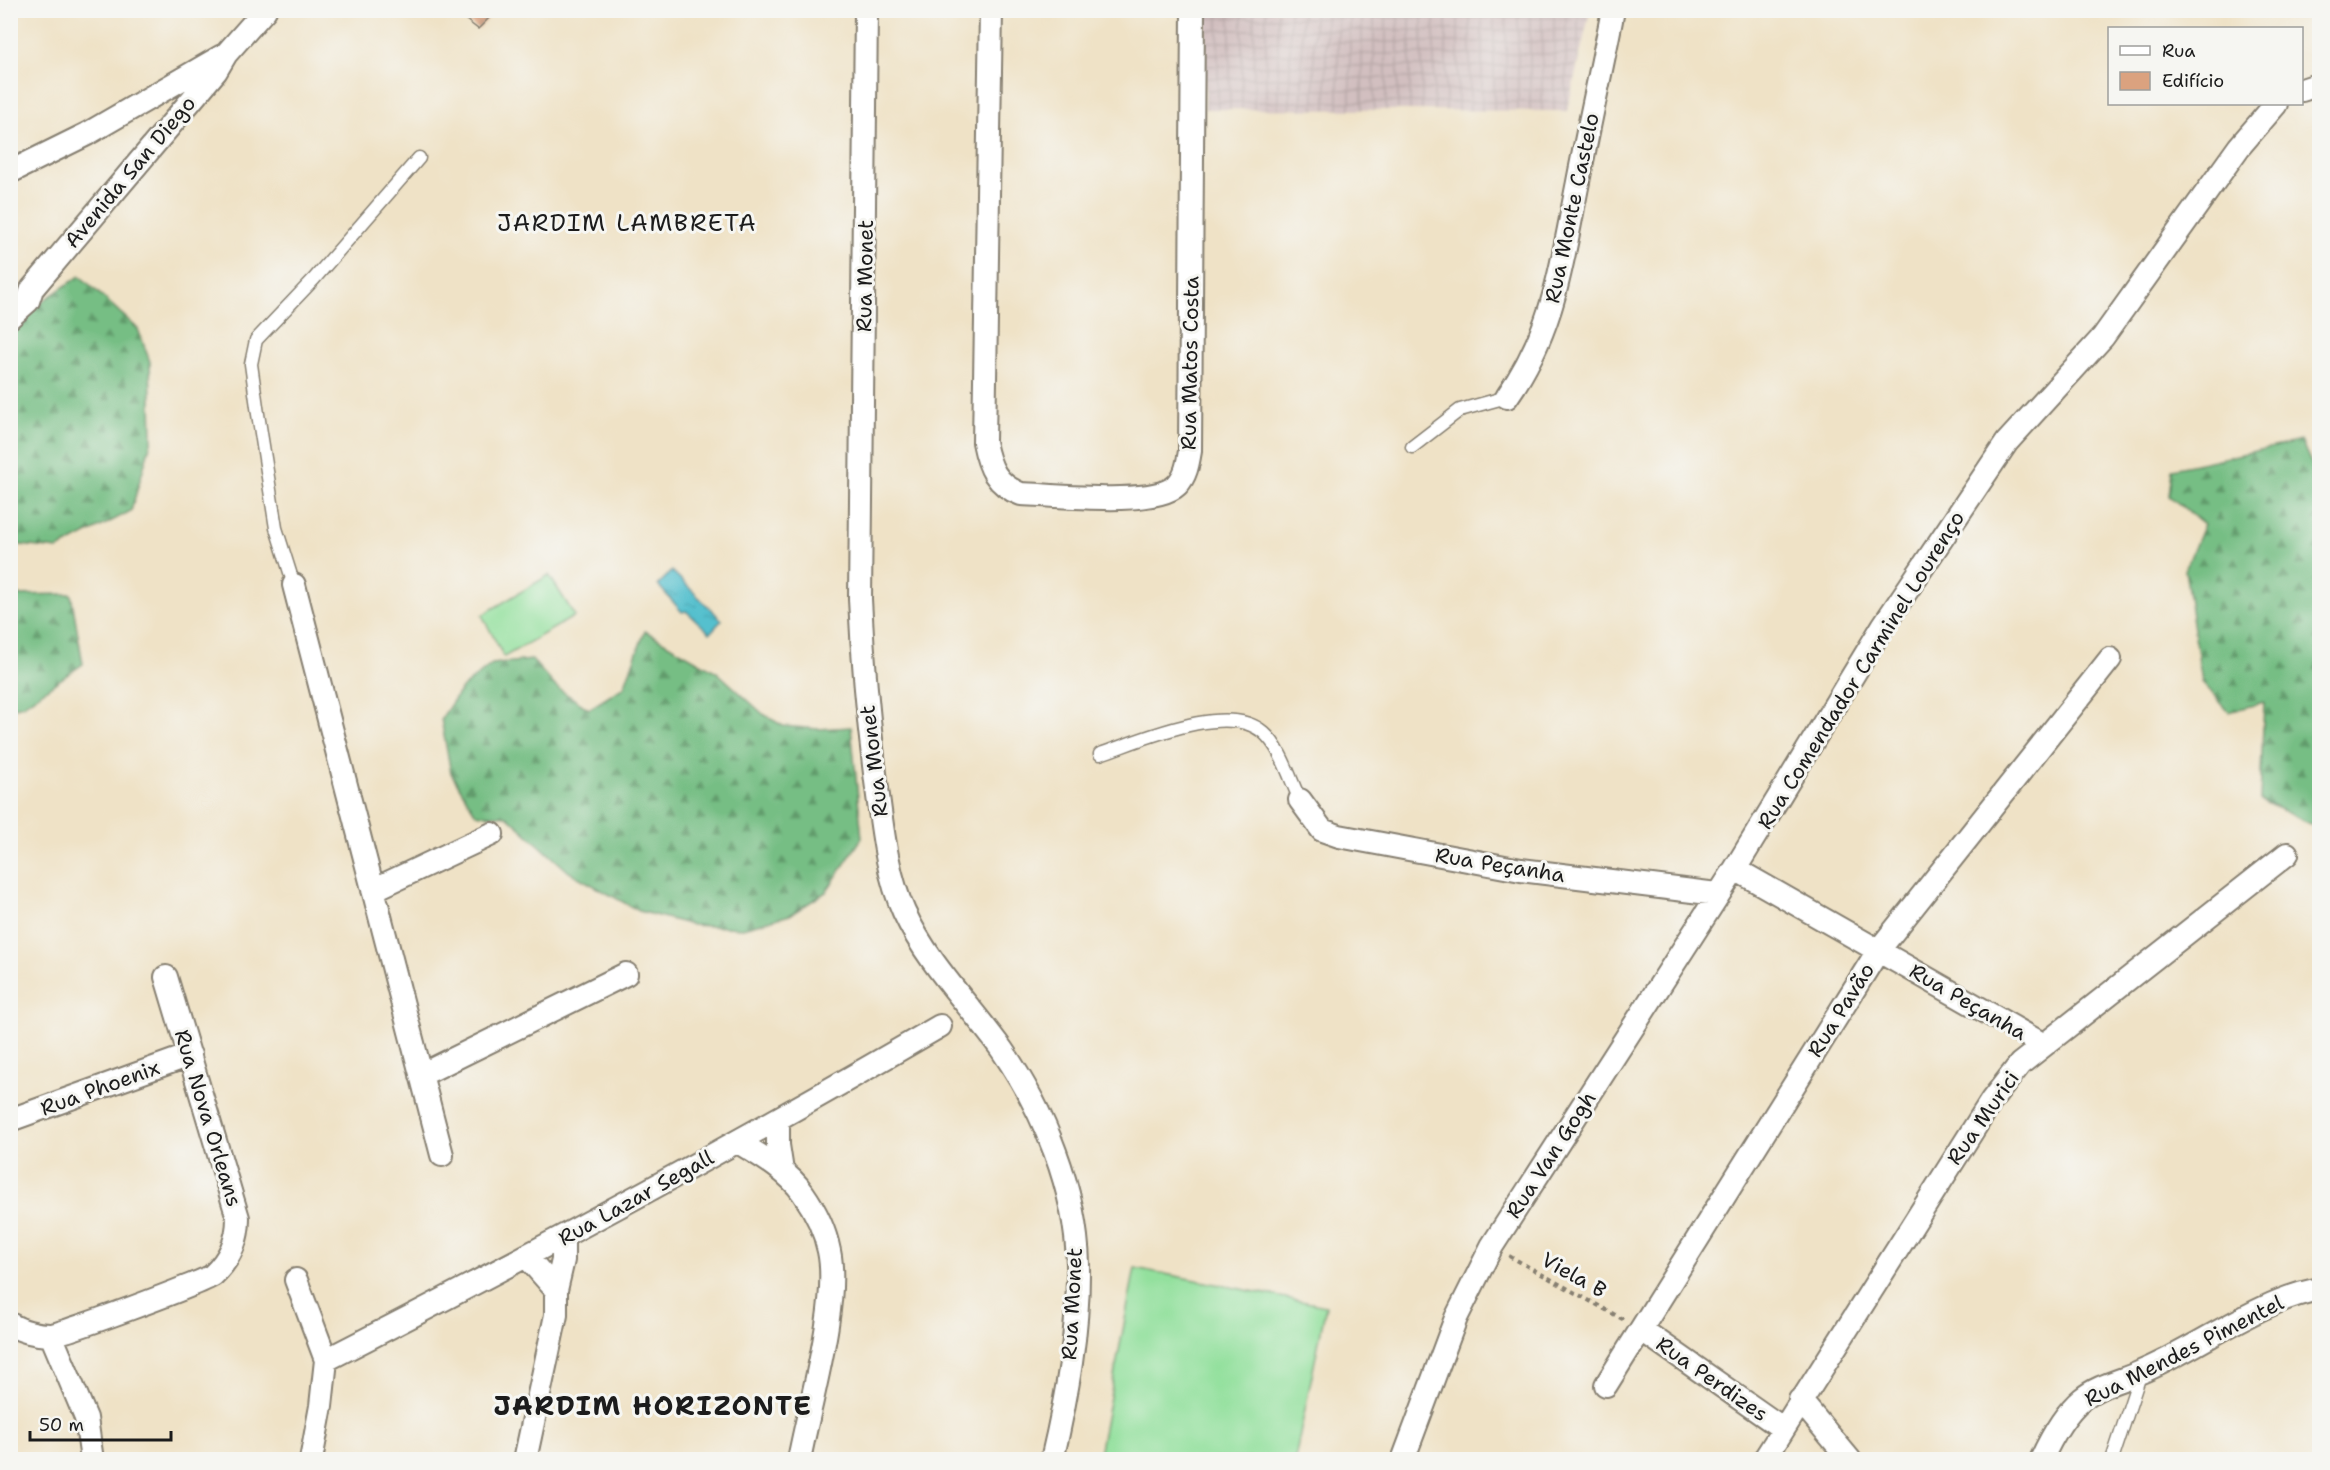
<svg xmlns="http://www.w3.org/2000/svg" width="2330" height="1470" viewBox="0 0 2330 1470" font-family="'Shantell Sans',sans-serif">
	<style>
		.industrial { fill: url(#industrial-grid) }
		.forest { fill: url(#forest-firs); stroke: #496d50; stroke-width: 1.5 }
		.garden { fill: #93e09d; stroke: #587e5c; stroke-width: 1.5 }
		.water { fill: url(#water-ripples); stroke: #386e75; stroke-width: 1.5 }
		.building { fill: url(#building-cross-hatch) }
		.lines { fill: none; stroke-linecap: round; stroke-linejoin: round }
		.lane-casing { stroke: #867f71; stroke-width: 15 }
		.street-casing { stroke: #867f71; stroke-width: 26 }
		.path { stroke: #867f71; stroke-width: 4; stroke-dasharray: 4.5 4.5; stroke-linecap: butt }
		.lane { stroke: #fff; stroke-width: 12 }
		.street { stroke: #fff; stroke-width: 22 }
		.labels { text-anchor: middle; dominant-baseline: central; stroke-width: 6; stroke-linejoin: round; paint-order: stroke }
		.street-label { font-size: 21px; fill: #1c1c1c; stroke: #f6f6f2 }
		.quarter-label { font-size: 24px; letter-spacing: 1.5px; fill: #1c1c1c; stroke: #f6f6f2 }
		.district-label { font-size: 27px; font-weight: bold; letter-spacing: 1.5px; fill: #1c1c1c; stroke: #f6f6f2 }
	</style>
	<defs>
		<pattern id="industrial-grid" width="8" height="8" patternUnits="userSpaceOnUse" patternTransform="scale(1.5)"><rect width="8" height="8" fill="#d2bfc0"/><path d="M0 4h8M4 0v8" fill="none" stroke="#b4a4a4"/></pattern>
		<pattern id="forest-firs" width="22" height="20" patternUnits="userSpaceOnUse" patternTransform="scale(1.5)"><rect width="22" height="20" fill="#76be84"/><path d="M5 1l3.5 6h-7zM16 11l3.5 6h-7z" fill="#609a6b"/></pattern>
		<pattern id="water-ripples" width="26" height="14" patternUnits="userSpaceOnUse" patternTransform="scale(1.5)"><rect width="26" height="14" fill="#54c0ce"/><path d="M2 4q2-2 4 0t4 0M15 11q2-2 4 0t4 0" fill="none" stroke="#49a4b0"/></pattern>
		<pattern id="building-cross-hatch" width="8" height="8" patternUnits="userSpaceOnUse" patternTransform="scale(1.5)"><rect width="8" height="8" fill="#dba27f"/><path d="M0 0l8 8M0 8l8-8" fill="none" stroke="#bb8b6d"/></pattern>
	</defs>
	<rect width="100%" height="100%" fill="#f6f6f2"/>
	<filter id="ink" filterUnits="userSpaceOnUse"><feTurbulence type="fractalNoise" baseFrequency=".0167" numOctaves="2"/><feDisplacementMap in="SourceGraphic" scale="12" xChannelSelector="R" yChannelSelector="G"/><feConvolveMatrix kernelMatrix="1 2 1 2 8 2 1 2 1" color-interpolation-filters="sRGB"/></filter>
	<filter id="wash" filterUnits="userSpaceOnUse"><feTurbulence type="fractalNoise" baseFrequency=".008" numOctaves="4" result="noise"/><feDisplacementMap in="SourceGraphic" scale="24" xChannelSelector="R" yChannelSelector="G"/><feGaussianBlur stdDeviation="1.35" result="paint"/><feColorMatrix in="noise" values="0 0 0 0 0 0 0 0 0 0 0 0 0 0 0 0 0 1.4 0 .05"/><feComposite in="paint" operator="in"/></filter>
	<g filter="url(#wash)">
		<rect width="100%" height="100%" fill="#efe2c6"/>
		<path class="industrial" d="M1206,11V10L1590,11L1567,111L1205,109Z"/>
		<path class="forest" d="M80,276L138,329L150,362L152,439L131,511L58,549L11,544V328L22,315Z
			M2301,441L2320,483L2319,828L2260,800L2264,702L2229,712L2202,682L2185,570L2204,524L2169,496L2172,469Z
			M71,594L83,664L23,705L11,708V595Z
			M645,631L717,672L763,714L783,726L818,729L851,727L862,838L826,892L790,915L743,928L692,925L639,911L569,872L507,816L476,814L451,773L441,719L461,689L492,664L532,660L556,687L589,709L624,687Z"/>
		<path class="garden" d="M549,575L575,616L504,657L482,615Z
			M1135,1268L1326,1306L1295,1459H1098Z"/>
		<path class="water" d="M672,571L722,620L710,633L686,611L682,612L658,585Z"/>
		<g id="blocks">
			<path class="building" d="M453,10H497L478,29Z"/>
		</g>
	</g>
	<g filter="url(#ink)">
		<use href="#blocks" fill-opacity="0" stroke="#867f71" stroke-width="1.5"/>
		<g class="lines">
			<defs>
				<path id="lane" d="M1412,447L1460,410L1507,397
					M294,585L276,528L258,414L251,364L256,340L314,279L419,158
					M1100,754C1139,741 1227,701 1263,732C1281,747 1290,779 1300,800
					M2112,1460L2141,1372"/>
				<path id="street" d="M866,10L860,599C863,665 869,730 878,796C883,834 888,877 904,912C928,964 969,1004 1002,1050C1044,1111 1076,1189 1078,1264C1079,1330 1067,1396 1052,1460
					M991,10L984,442C989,467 996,485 1021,494C1054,495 1155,507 1177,485C1186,476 1188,463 1190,451L1193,10
					M2302,90L2320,84
					M10,172L87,134L222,56
					M10,317L28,301L32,289L216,71L226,54L265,10
					M1507,397C1555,329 1562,261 1578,182C1589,124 1602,68 1613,10
					M294,585L442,1155
					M1300,800L1322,830L1339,836L1521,870L1717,894
					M1735,869L2044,1045
					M373,890L492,834
					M421,1075L626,974
					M10,1120L190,1055
					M778,1121V1145L782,1171
					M738,1142C761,1156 788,1171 803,1193C815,1210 825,1231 829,1251C840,1302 809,1406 799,1460
					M527,1257L556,1290
					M296,1280L326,1360L321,1406L311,1460
					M10,1324C21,1331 37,1335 50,1335C61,1335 205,1282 213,1275C230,1259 238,1241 238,1218L166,977
					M1642,1330L1782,1428
					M51,1335L86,1418L92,1460
					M326,1360C534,1254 738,1144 940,1026
					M1606,1385L1878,951L2110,659
					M1800,1400L1850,1460
					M525,1460L556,1315V1290L563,1260V1238
					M1403,1460L1456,1318L1492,1246L1735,869L1883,626L2007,442L2103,337L2239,147L2276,104
					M1764,1460L1992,1100L2020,1064L2287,854
					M2041,1460C2051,1438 2064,1414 2082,1399C2099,1385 2121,1381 2141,1372C2199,1348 2258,1300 2320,1289"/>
			</defs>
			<use href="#lane" class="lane-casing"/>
			<use href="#street" class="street-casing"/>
			<path class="path" d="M1509,1256L1626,1321"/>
			<use href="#lane" class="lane"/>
			<use href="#street" class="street"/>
		</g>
	</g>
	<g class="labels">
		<g class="street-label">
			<text transform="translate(130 172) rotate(-50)">Avenida San Diego</text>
			<text transform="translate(1572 208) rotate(-78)">Rua Monte Castelo</text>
			<text transform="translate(865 276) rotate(-89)">Rua Monet</text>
			<text transform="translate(1190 363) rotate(-89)">Rua Matos Costa</text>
			<text transform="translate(1861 670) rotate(-58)">Rua Comendador Carminel Lourenço</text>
			<text transform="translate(874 761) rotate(-97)">Rua Monet</text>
			<text transform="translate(1500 865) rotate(9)">Rua Peçanha</text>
			<text transform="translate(1968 1002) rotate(30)">Rua Peçanha</text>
			<text transform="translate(1841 1010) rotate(-58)">Rua Pavão</text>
			<text transform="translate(100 1088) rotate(-20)">Rua Phoenix</text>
			<text transform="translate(208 1118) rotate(73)">Rua Nova Orleans</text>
			<text transform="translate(1983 1118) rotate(-55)">Rua Murici</text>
			<text transform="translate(1551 1155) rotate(-57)">Rua Van Gogh</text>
			<text transform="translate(636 1198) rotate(-29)">Rua Lazar Segall</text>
			<text transform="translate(1574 1275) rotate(29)">Viela B</text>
			<text transform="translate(1072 1304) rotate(-87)">Rua Monet</text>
			<text transform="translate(2184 1351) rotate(-27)">Rua Mendes Pimentel</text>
			<text transform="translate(1712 1379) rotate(35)">Rua Perdizes</text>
		</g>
		<g class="quarter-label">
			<text x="627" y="223">JARDIM LAMBRETA</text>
		</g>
		<g class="district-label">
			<text x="653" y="1405">JARDIM HORIZONTE</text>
		</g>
	</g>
	<rect width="2330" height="1470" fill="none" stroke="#f6f6f2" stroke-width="36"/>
	<rect x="2108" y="27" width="195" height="78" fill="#f6f6f2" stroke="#9f9f9c" stroke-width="1.5"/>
	<rect x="2120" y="46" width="30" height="9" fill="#ffffff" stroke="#9f9f9c" stroke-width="1.5"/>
	<text x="2162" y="57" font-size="18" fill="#1c1c1c">Rua</text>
	<rect x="2120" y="72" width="30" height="18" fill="#dba27f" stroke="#9f9f9c" stroke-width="1.5"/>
	<text x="2162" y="87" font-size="18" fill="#1c1c1c">Edifício</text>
	<path d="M30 1431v9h141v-9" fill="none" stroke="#1c1c1c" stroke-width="3"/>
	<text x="39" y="1431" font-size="18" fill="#1c1c1c" stroke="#f6f6f2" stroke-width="4.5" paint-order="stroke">50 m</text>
</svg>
